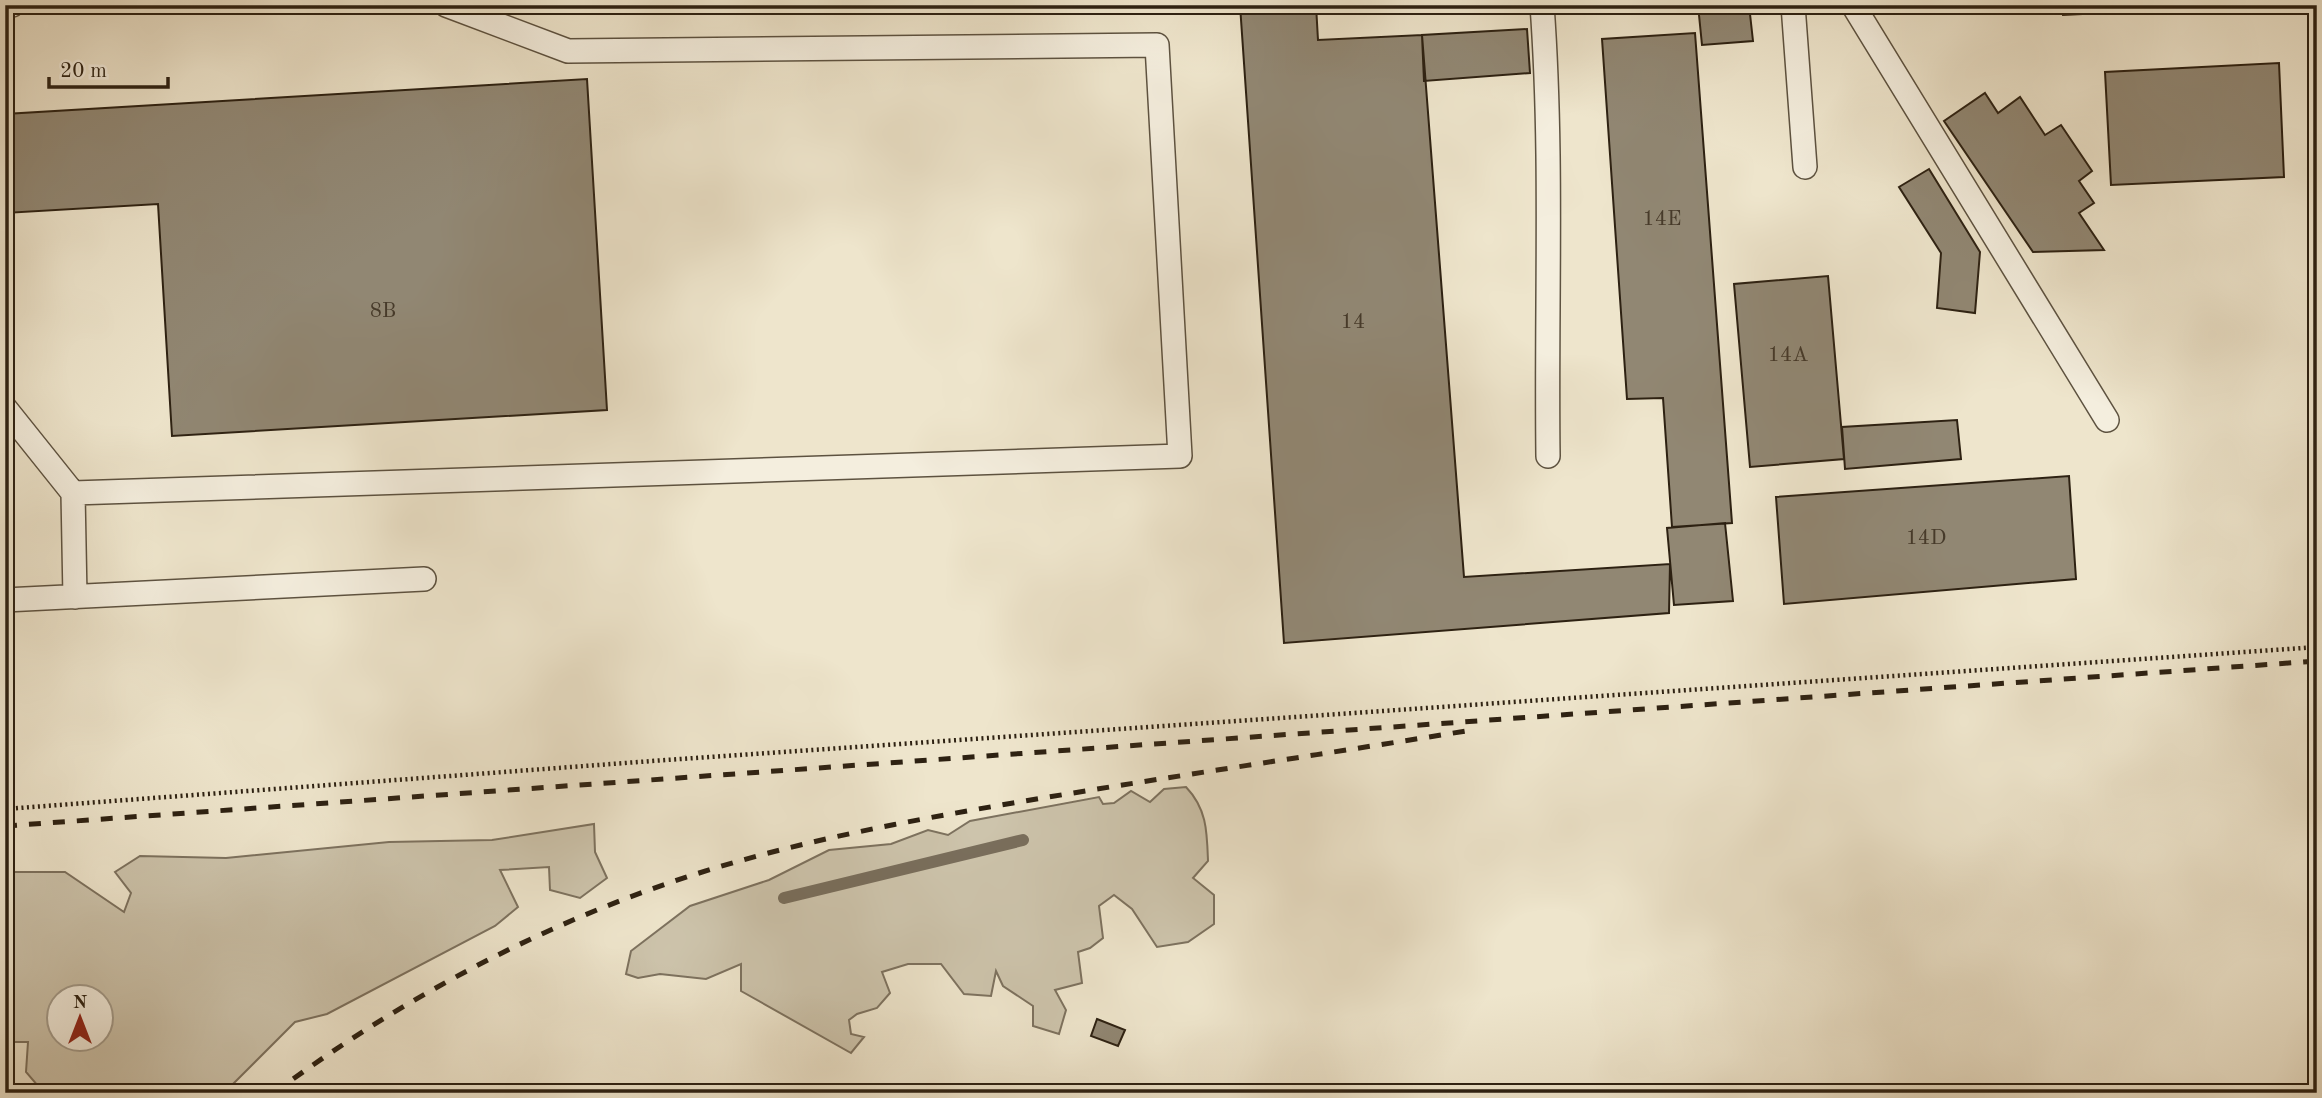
<svg xmlns="http://www.w3.org/2000/svg" width="2322" height="1098" viewBox="0 0 2322 1098" font-family="'Old Standard TT',serif">
	<style>
		.green { fill: #cdc4ac; stroke: #7d725f; stroke-width: 2; fill-rule: evenodd }
		.lines { fill: none; stroke-linecap: round; stroke-linejoin: round }
		.stream { stroke: #796e5c; stroke-width: 12 }
		.building { fill: #918773; stroke: #2d2112; stroke-width: 2 }
		.lane-casing { stroke: #5d5240; stroke-width: 26 }
		.path { stroke: #2d2112; stroke-width: 4.5; stroke-dasharray: 2 3.5; stroke-linecap: butt }
		.lane { stroke: #f4eede; stroke-width: 23 }
		.rail { stroke: #2d2112; stroke-width: 5; stroke-dasharray: 12 12; stroke-linecap: butt }
		.labels { text-anchor: middle; dominant-baseline: central; stroke-width: 6; stroke-linejoin: round; paint-order: stroke }
		.number-label { font-size: 21px; fill: #463a2a }
	</style>
	<rect width="100%" height="100%" fill="#eee5cc"/>
	<filter id="stains"><feTurbulence type="fractalNoise" baseFrequency=".00286" numOctaves="4"/><feColorMatrix values="0 0 0 0 .2 0 0 0 0 .09 0 0 0 0 .02 0 0 0 .5 -.17"/></filter>
	<radialGradient id="worn" r=".72"><stop offset=".6" stop-color="#630" stop-opacity="0"/><stop offset="1" stop-color="#630" stop-opacity=".3"/></radialGradient>
	<path class="green" d="M1186,787C1207,809 1207,832 1208,861L1193,878L1214,895V924L1188,942L1157,947L1132,909L1114,895L1099,906L1103,938L1090,948L1078,952L1082,983L1055,990L1066,1010L1059,1034L1033,1026V1006L1003,986L996,971L991,996L964,994L941,964H908L882,972L890,993L877,1008L857,1014L849,1020L851,1034L864,1037L851,1053L741,991V964L706,979L660,974L638,978L626,974L631,951L690,906L769,880L829,850L891,844L928,830L948,835L970,821L1099,797L1103,804L1114,803L1131,791L1150,802L1164,789Z
		M594,824L595,852L607,878L580,898L550,890L549,867L500,870L518,907L495,926L327,1014L295,1022L224,1093H44L26,1072L28,1042H5V872H65L124,912L131,893L115,872L140,856L226,858L389,842L492,840ZM60,996H102V1038H60Z"/>
	<g class="lines">
		<path class="stream" d="M784,898L1023,840"/>
	</g>
	<path class="building" d="M787,5H938V7L787,10Z
		M1240,5H1316L1318,40L1422,35L1464,577L1670,564L1669,613L1284,643Z
		M1698,5H1749L1753,41L1702,45Z
		M2062,5H2206V8L2063,15Z
		M1527,29L1530,73L1424,81L1422,35Z
		M1695,33L1732,523L1672,527L1663,398L1627,399L1602,39Z
		M2279,63L2284,177L2111,185L2105,72Z
		M587,79L607,410L172,436L158,204L5,213V114Z
		M1985,93L1998,113L2020,97L2045,135L2061,125L2092,171L2079,181L2094,203L2079,213L2104,250L2033,252L1944,121Z
		M1929,169L1980,252L1975,313L1937,308L1941,253L1899,187Z
		M1828,276L1844,459L1750,467L1734,284Z
		M1957,420L1961,459L1845,469L1842,427Z
		M2069,476L2076,579L1784,604L1776,497Z
		M1725,523L1733,601L1674,605L1667,528Z
		M1097,1019L1125,1030L1118,1046L1091,1036Z"/>
	<g class="lines">
		<defs>
			<path id="lane" d="M5,5H12
				M1542,5C1553,155 1546,305 1548,456
				M1793,5L1805,167
				M1853,5L2107,420
				M5,408L73,493L1180,456L1157,45L568,51L446,5
				M73,493L75,597
				M5,600L424,579"/>
		</defs>
		<use href="#lane" class="lane-casing"/>
		<path class="path" d="M5,809L652,761L2317,647"/>
		<use href="#lane" class="lane"/>
		<path class="rail" d="M5,826L2317,661
			M274,1093C392,1005 527,932 666,884C778,845 896,823 1013,803C1166,777 1319,755 1472,730"/>
	</g>
	<g class="labels">
		<g class="number-label">
			<text x="1662" y="219">14E</text>
			<text x="383" y="311">8B</text>
			<text x="1353" y="322">14</text>
			<text x="1788" y="355">14A</text>
			<text x="1926" y="538">14D</text>
		</g>
	</g>
	<rect width="2322" height="1098" fill="none" stroke="#eee5cc" stroke-width="28"/>
	<rect x="7" y="7" width="2308" height="1084" fill="none" stroke="#2d2112" stroke-width="3.5"/>
	<rect x="14" y="14" width="2294" height="1070" fill="none" stroke="#2d2112" stroke-width="2"/>
	<g transform="translate(80 1018)"><circle r="33" fill="#f4eede" stroke="#a49c8c" stroke-width="2"/>
	<path d="M0-5L12 26L0 18L-12 26Z" fill="#8f2418"/>
	<text y="-10" font-size="19" font-weight="bold" text-anchor="middle" fill="#2d2112">N</text>
	</g>
	<path d="M49 77v10h119v-10" fill="none" stroke="#2d2112" stroke-width="3.5"/>
	<text x="60" y="77" font-size="21" fill="#2d2112" stroke="#f4eede" stroke-width="5" paint-order="stroke">20 m</text>
	<rect width="100%" height="100%" filter="url(#stains)"/>
	<rect width="100%" height="100%" fill="url(#worn)"/>
</svg>
